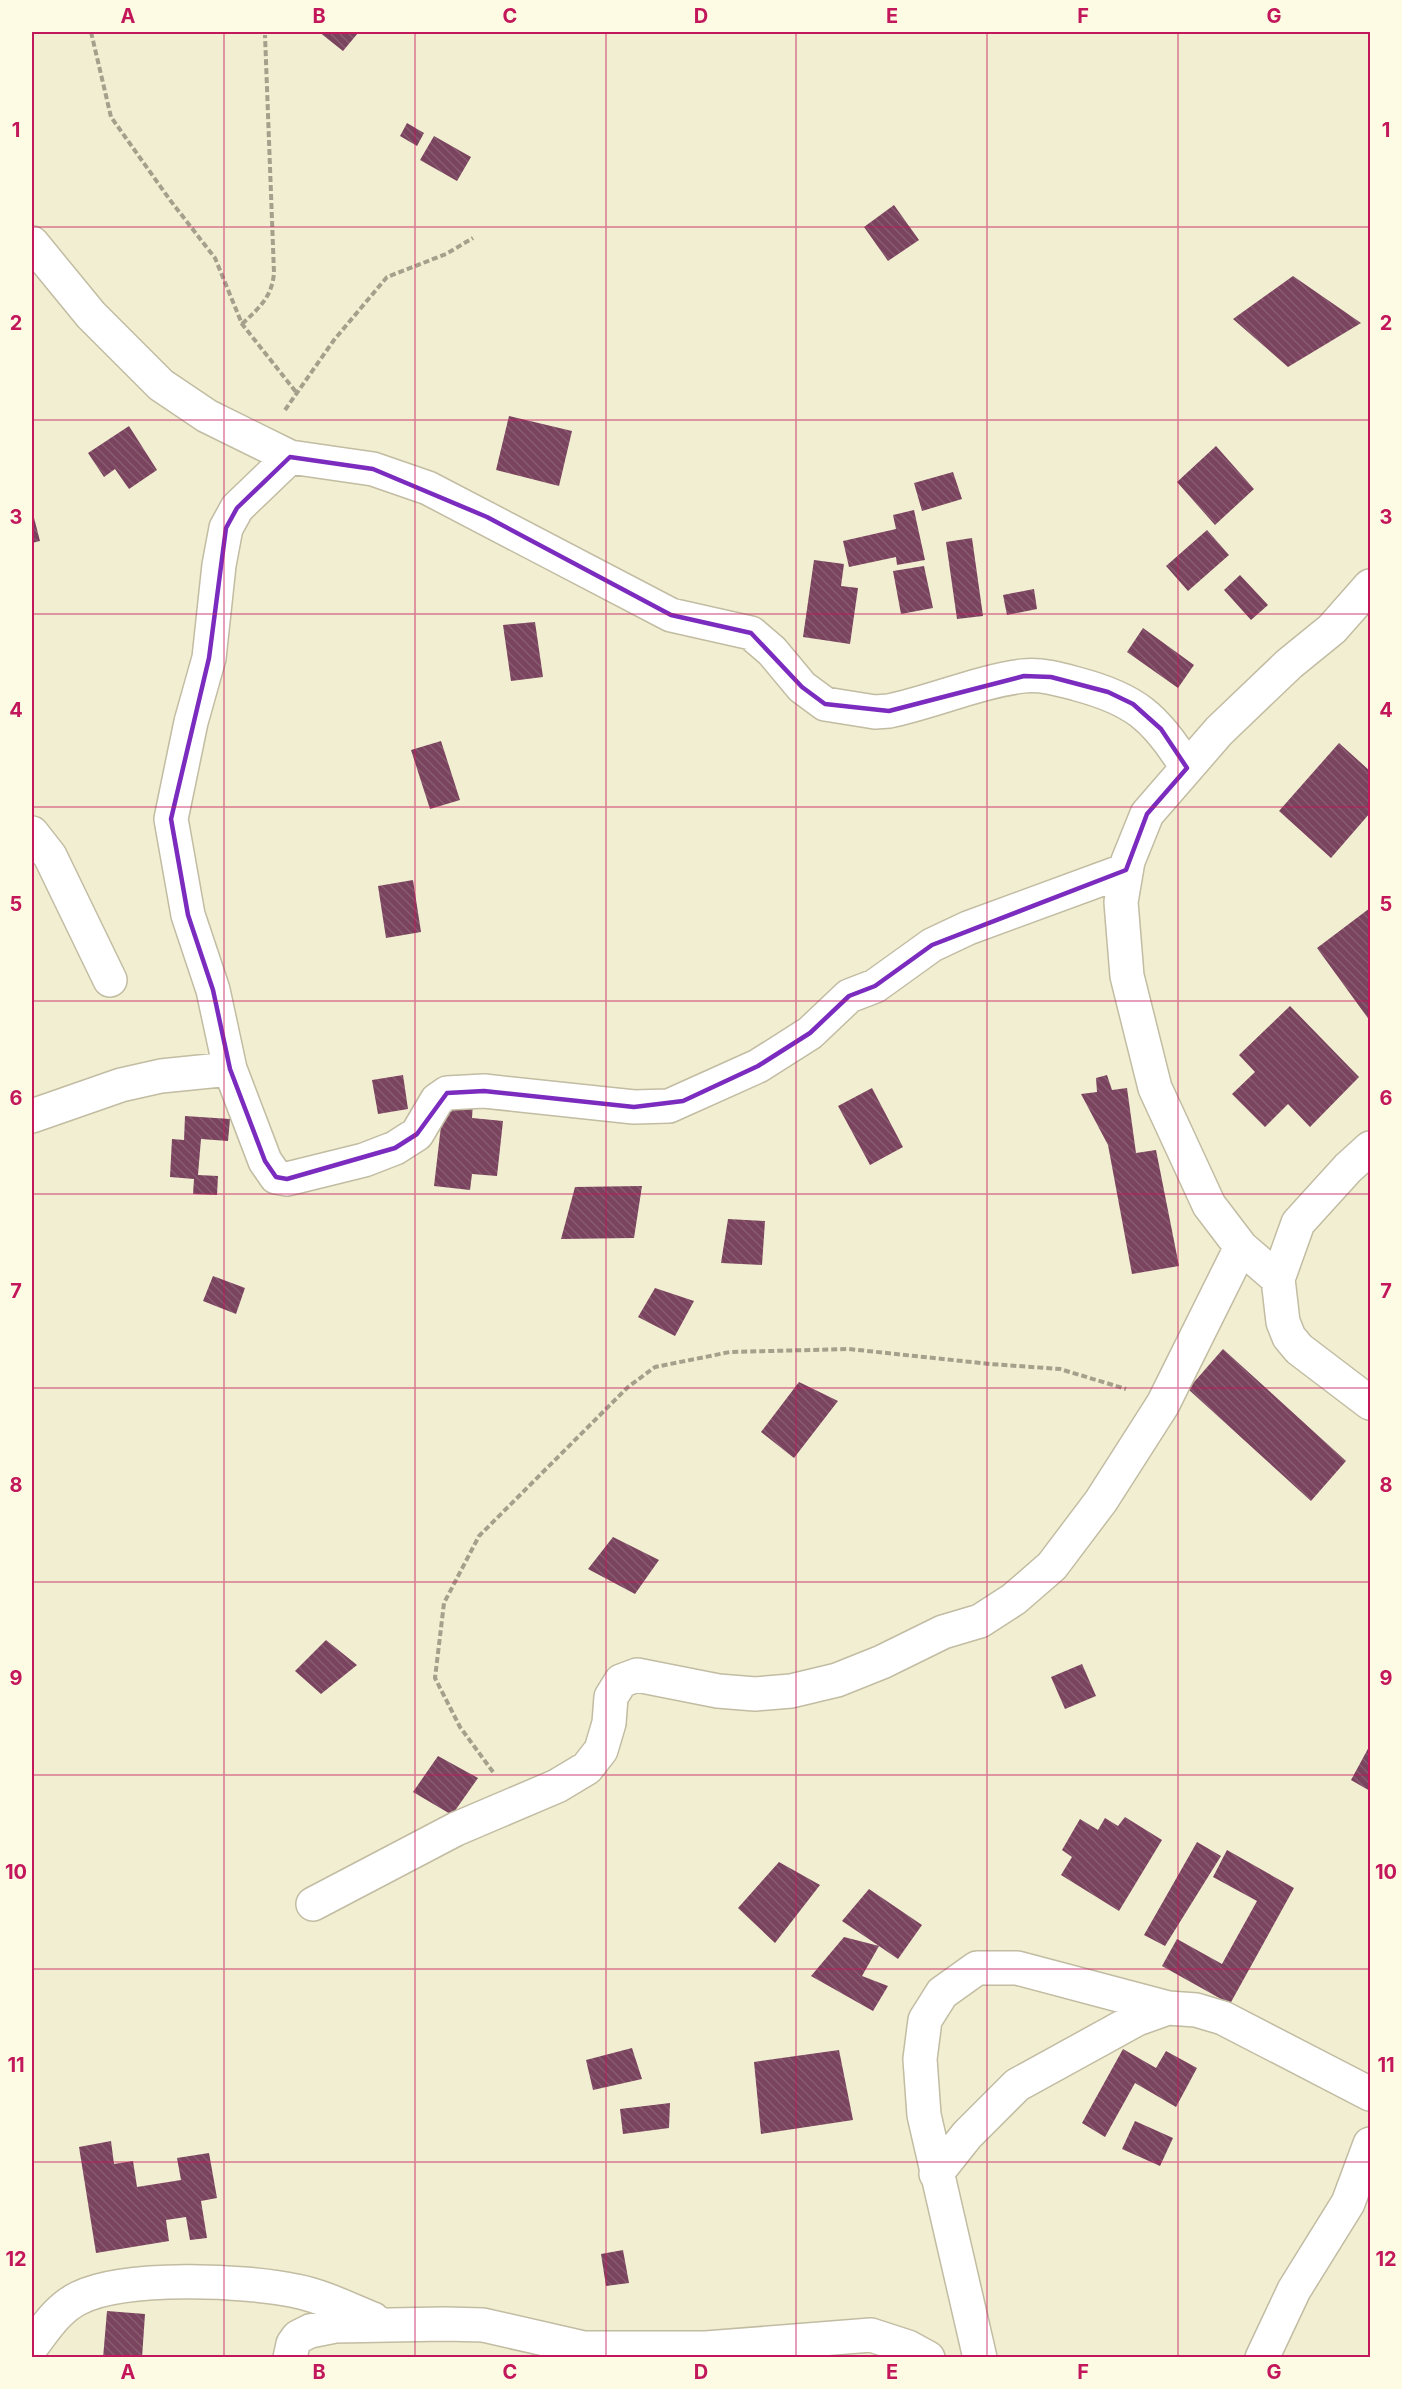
<svg xmlns="http://www.w3.org/2000/svg" width="1402" height="2389" viewBox="0 0 1402 2389" font-family="Inter,sans-serif">
	<defs>
		<pattern id="building-back-hatch" width="6" height="6" patternUnits="userSpaceOnUse" patternTransform="scale(1.5)"><rect width="6" height="6" fill="#7a435e"/><path d="M-1 5l2 2M0 0l6 6M5-1l2 2" fill="none" stroke="#885c71"/></pattern>
	</defs>
	<rect width="100%" height="100%" fill="#f2eed2"/>
	<path fill="url(#building-back-hatch)" d="M319 32H356L358 33 343 51Z
		M407 123 424 133 417 146 400 136Z
		M434 136 471 157 457 181 420 160Z
		M894 205 919 240 888 261 864 227Z
		M1293 276 1361 323 1288 367 1233 319Z
		M509 416 572 431 559 486 496 470Z
		M129 426 157 470 129 489 115 469 104 477 88 453Z
		M1216 446 1254 489 1215 525 1177 482Z
		M953 472 962 499 922 511 914 483Z
		M32 510 40 541 32 543Z
		M914 510 925 560 897 565 896 557 849 567 843 541 896 529 893 515Z
		M1207 530 1229 555 1188 591 1166 566Z
		M972 538 983 616 957 619 946 542Z
		M814 560 844 564 841 586 858 588 850 644 803 637Z
		M924 566 933 608 901 614 893 571Z
		M1240 575 1268 605 1251 620 1224 590Z
		M1034 589 1037 609 1007 615 1003 595Z
		M535 622 543 677 511 681 503 625Z
		M1143 628 1194 665 1178 688 1127 652Z
		M441 741 460 800 430 809 411 750Z
		M1339 743 1370 771V813L1331 858 1279 811Z
		M413 880 421 932 386 938 378 886Z
		M1370 908V1021L1317 948Z
		M1290 1006 1359 1077 1310 1127 1288 1104 1265 1127 1232 1094 1255 1072 1239 1055Z
		M403 1075 408 1109 378 1114 372 1080Z
		M1107 1075 1112 1090 1127 1088 1136 1153 1156 1150 1179 1266 1132 1274 1108 1145 1081 1094 1097 1092 1096 1078Z
		M872 1088 903 1147 870 1165 838 1106Z
		M444 1100 473 1103 472 1118 503 1121 497 1176 472 1174 470 1190 434 1186Z
		M185 1116 230 1119 228 1141 201 1139 198 1175 218 1176 217 1195 193 1194 194 1179 170 1177 172 1139 184 1140Z
		M642 1186 634 1238 561 1239 575 1187Z
		M728 1219 765 1221 762 1265 721 1263Z
		M213 1276 245 1288 236 1314 203 1301Z
		M655 1288 694 1301 675 1336 638 1317Z
		M1223 1349 1346 1461 1311 1501 1188 1389Z
		M799 1382 838 1401 794 1458 761 1432Z
		M613 1537 659 1560 635 1594 588 1569Z
		M326 1640 357 1665 321 1694 295 1671Z
		M1082 1664 1096 1696 1065 1709 1051 1677Z
		M1370 1745V1791L1351 1780Z
		M438 1756 478 1778 452 1815 413 1792Z
		M1125 1817 1162 1840 1119 1911 1061 1875 1072 1857 1062 1850 1080 1819 1098 1830 1105 1818 1118 1826Z
		M1197 1842 1221 1856 1165 1946 1144 1935Z
		M1227 1850 1294 1888 1230 2004 1162 1966 1177 1939 1222 1964 1257 1901 1213 1877Z
		M779 1862 820 1885 775 1943 738 1908Z
		M869 1889 922 1925 898 1959 879 1946 862 1976 888 1986 873 2011 811 1976 844 1937 879 1946 842 1921Z
		M632 2048 642 2079 593 2090 586 2060Z
		M1123 2049 1156 2068 1166 2051 1197 2068 1176 2107 1135 2083 1105 2137 1082 2123Z
		M839 2050 853 2120 761 2134 754 2062Z
		M670 2103 669 2128 623 2134 620 2109Z
		M1135 2121 1173 2138 1160 2166 1122 2149Z
		M111 2141 114 2164 133 2161 137 2187 181 2180 177 2158 209 2153 217 2198 201 2201 207 2238 190 2240 186 2217 166 2220 169 2241 96 2253 79 2147Z
		M623 2250 629 2283 606 2286 601 2254Z
		M107 2311 145 2314 142 2358H103Z"/>
	<g fill="none" stroke-linecap="round" stroke-linejoin="round">
		<g stroke="#c1bca2" stroke-width="36">
			<path id="minor" d="M32 243 91 315 161 385 207 416 290 457 373 469 428 488 671 615 751 633 772 651 802 687 825 704 875 712 889 711C932 702 981 681 1023 676 1042 674 1059 679 1077 684 1134 699 1156 717 1187 768
				M290 457 237 508 226 528 219 565 209 658 191 722 171 819 188 915 213 990 230 1069 265 1161 276 1177 287 1179 364 1160 395 1148 417 1134 437 1100 447 1093 484 1091 634 1107 669 1106 758 1066 810 1033 849 996 875 986 932 945 968 928 1126 870
				M32 833 50 856 110 980
				M32 1116 121 1085 161 1076 230 1069
				M1370 1148 1348 1168 1298 1223 1278 1279 1283 1322 1289 1337 1299 1349 1370 1403
				M1278 1279 1241 1247 1209 1205 1155 1088 1127 976 1121 902 1128 861 1147 814 1219 731 1289 664 1332 629 1370 586
				M313 1904 456 1829 557 1786 587 1768 601 1750 609 1723 611 1697 621 1681 637 1675 718 1691 755 1694 791 1691 837 1680 882 1662 943 1632 980 1621 1014 1599 1052 1566 1101 1501 1163 1404 1241 1247
				M936 2174 967 2135 1017 2085 1137 2019 1168 2008 1196 2010 1223 2018 1370 2094
				M32 2346C45 2329 58 2308 79 2298 125 2275 246 2280 296 2291 322 2296 348 2309 373 2319
				M290 2358 293 2344 298 2337 310 2331 335 2326 445 2324 483 2325 584 2348H706L871 2335 908 2347 928 2358
				M980 2358 924 2115 920 2059 925 2020 942 1993 977 1968H1017L1168 2008
				M1262 2358 1294 2290 1348 2203 1370 2144"/>
		</g>
		<path stroke="#a4a08b" stroke-width="4" stroke-dasharray="6 3" stroke-linecap="butt" d="M91 32 111 117 170 200 215 258 242 324 296 392
			M242 324C259 308 272 297 274 273L265 35
			M285 410 334 340 387 277 446 254 473 238
			M493 1772 460 1727 435 1678 444 1603 479 1536 628 1387 655 1367 730 1352 849 1349 990 1364 1060 1369 1126 1389"/>
		<use href="#minor" stroke="#fff" stroke-width="33"/>
	</g>
	<path fill="none" stroke="#7b2cbf" stroke-width="4.5" stroke-linejoin="round" d="M290 457 373 469 487 517 671 615 751 633 802 687 825 704 889 711 1024 676 1051 677 1108 692 1133 704 1161 729 1187 768 1147 814 1126 870 932 945 875 986 849 996 810 1033 758 1066 683 1101 634 1107 484 1091 447 1093 417 1134 395 1148 287 1179 276 1177 265 1161 230 1069 213 990 188 915 171 819 209 658 226 528 237 508Z"/>
	<path fill="none" stroke="#c2185b" stroke-width="1.5" stroke-opacity="0.55" d="M224 32V2358M415 32V2358M606 32V2358M796 32V2358M987 32V2358M1178 32V2358M32 227H1370M32 420H1370M32 614H1370M32 807H1370M32 1001H1370M32 1194H1370M32 1388H1370M32 1582H1370M32 1775H1370M32 1969H1370M32 2162H1370"/>
	<rect width="1402" height="2389" fill="none" stroke="#fefbe4" stroke-width="66"/>
	<rect x="33" y="33" width="1336" height="2323" fill="none" stroke="#c2185b" stroke-width="2"/>
	<g font-size="20" text-anchor="middle" font-weight="bold" fill="#c2185b">
		<text x="128" y="23">A</text>
		<text x="319" y="23">B</text>
		<text x="510" y="23">C</text>
		<text x="701" y="23">D</text>
		<text x="892" y="23">E</text>
		<text x="1083" y="23">F</text>
		<text x="1274" y="23">G</text>
		<text x="16" y="137">1</text>
		<text x="1386" y="137">1</text>
		<text x="16" y="330">2</text>
		<text x="1386" y="330">2</text>
		<text x="16" y="524">3</text>
		<text x="1386" y="524">3</text>
		<text x="16" y="717">4</text>
		<text x="1386" y="717">4</text>
		<text x="16" y="911">5</text>
		<text x="1386" y="911">5</text>
		<text x="16" y="1105">6</text>
		<text x="1386" y="1105">6</text>
		<text x="16" y="1298">7</text>
		<text x="1386" y="1298">7</text>
		<text x="16" y="1492">8</text>
		<text x="1386" y="1492">8</text>
		<text x="16" y="1685">9</text>
		<text x="1386" y="1685">9</text>
		<text x="16" y="1879">10</text>
		<text x="1386" y="1879">10</text>
		<text x="16" y="2072">11</text>
		<text x="1386" y="2072">11</text>
		<text x="16" y="2266">12</text>
		<text x="1386" y="2266">12</text>
		<text x="128" y="2379">A</text>
		<text x="319" y="2379">B</text>
		<text x="510" y="2379">C</text>
		<text x="701" y="2379">D</text>
		<text x="892" y="2379">E</text>
		<text x="1083" y="2379">F</text>
		<text x="1274" y="2379">G</text>
	</g>
</svg>
